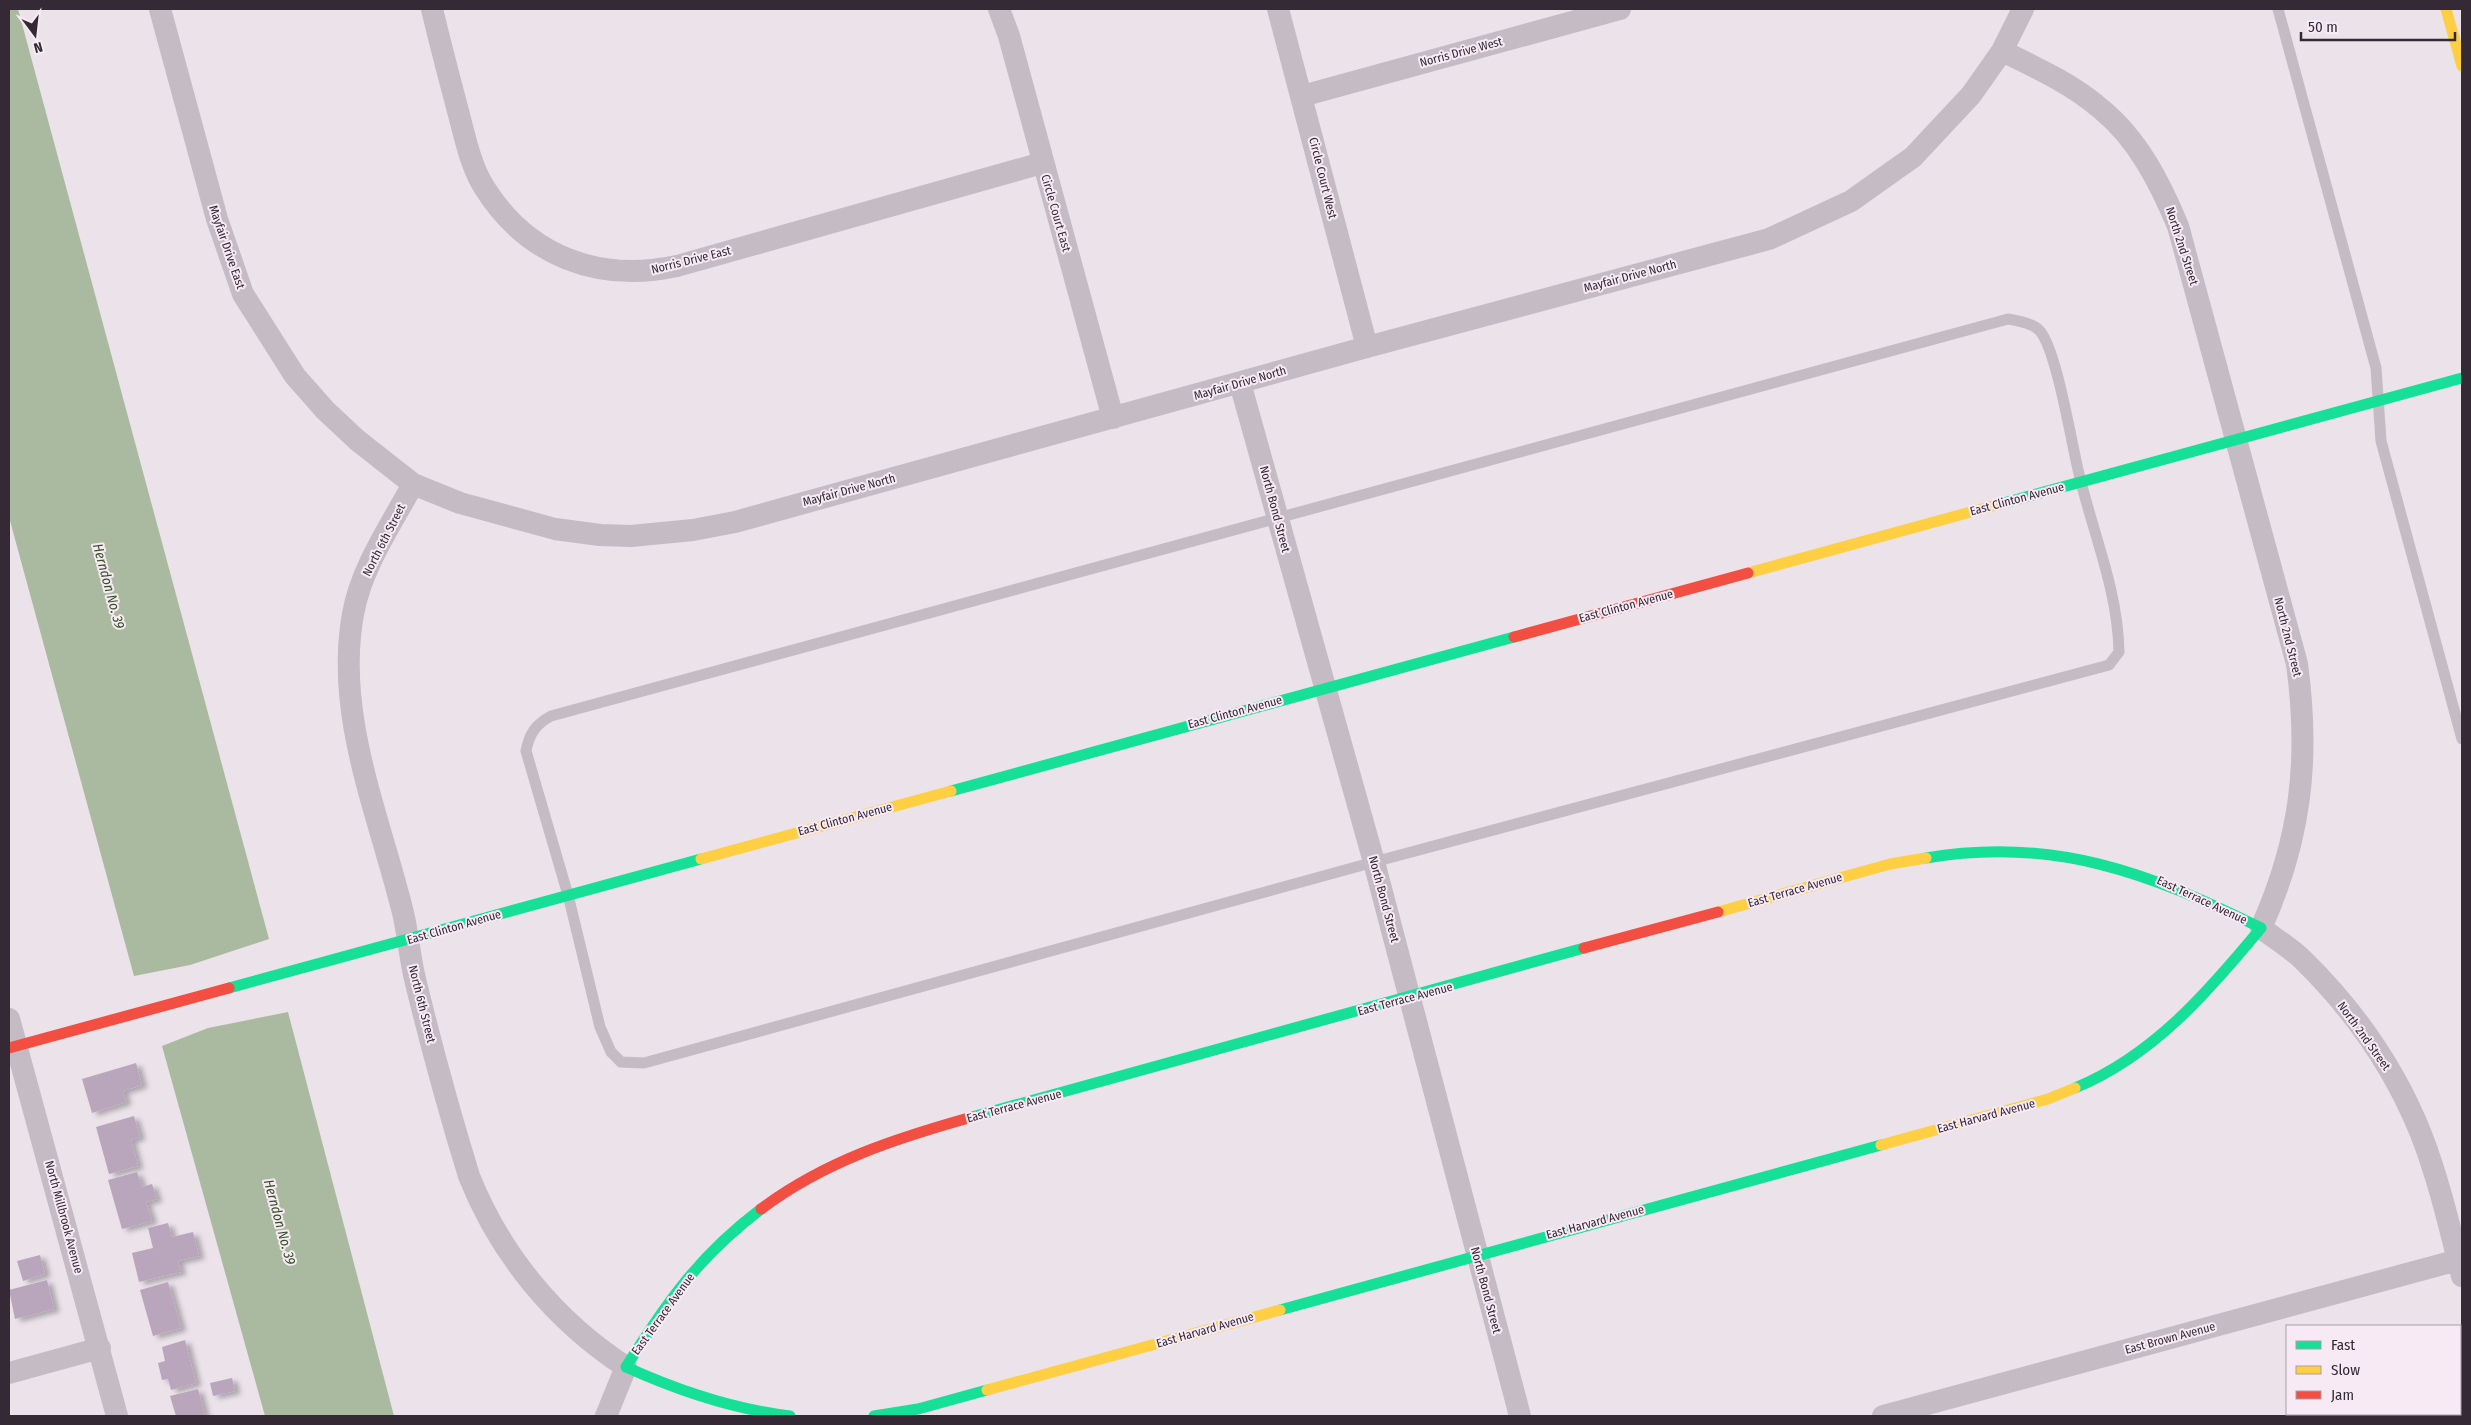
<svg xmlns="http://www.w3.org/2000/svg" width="2471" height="1425" viewBox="0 0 2471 1425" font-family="'Fira Sans Condensed',sans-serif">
	<defs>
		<filter id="shadow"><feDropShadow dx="5.5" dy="3" stdDeviation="2.5" flood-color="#0004"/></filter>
	</defs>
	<rect width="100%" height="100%" fill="#ebe2ea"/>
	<path fill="#aabaa0" d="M9 9H18L269 939 190 965 134 976 9 517Z
		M288 1012 394 1416H265L162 1046 208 1028Z"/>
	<path fill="#baa6bc" filter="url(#shadow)" d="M136 1063 142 1085 123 1091 126 1102 92 1113 82 1079Z
		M134 1116 140 1137 131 1140 138 1166 109 1174 96 1127Z
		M137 1172 142 1187 152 1184 157 1199 146 1202 152 1221 122 1229 108 1180Z
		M168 1223 172 1237 193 1232 199 1256 178 1261 181 1272 139 1282 132 1253 153 1248 148 1228Z
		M40 1255 45 1274 23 1281 17 1261Z
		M47 1280 54 1309 15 1319 9 1290Z
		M168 1282 181 1328 153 1336 140 1290Z
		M185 1340 196 1383 171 1390 168 1379 162 1380 158 1363 165 1361 162 1347Z
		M232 1378 235 1391 213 1396 210 1383Z
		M198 1389 205 1416H176L170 1396Z"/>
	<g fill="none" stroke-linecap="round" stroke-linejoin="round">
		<path stroke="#c4bbc4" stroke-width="11" d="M2278 9 2376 368 2381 441 2462 739
			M2008 319C2018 321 2033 323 2040 331 2058 353 2072 449 2081 482 2095 538 2118 593 2119 652L2109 665 1374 862 644 1063 621 1062 611 1052 600 1027 568 895 526 751C529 734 536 724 551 716Z"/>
		<path stroke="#c4bbc4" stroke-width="22" d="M160 9 217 219 243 294 295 376 325 410 357 440 413 484 460 503 555 529 600 535 631 536 693 530 735 522 1367 347 1769 239 1851 201 1913 157 1971 95 2002 51 2023 9
			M432 9C440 43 449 77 458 111 465 137 470 164 484 187 527 256 598 283 677 266L1042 163
			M999 9 1009 36 1113 418
			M1278 9 1367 347
			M2002 51C2037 68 2072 84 2101 109 2138 139 2160 183 2178 226L2297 664C2310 760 2301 839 2261 928 2274 938 2291 948 2303 960 2353 1009 2395 1069 2421 1134 2439 1180 2450 1229 2462 1276
			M1302 96 1620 9
			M1240 383 1374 862 1520 1416
			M413 484C391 525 361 568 353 614 335 713 377 810 401 905 408 929 409 955 415 979 431 1045 449 1111 469 1176 500 1254 555 1321 626 1367L606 1416
			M9 1019 117 1416
			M9 1373 100 1348
			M1883 1416 2458 1260"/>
		<path stroke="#16e098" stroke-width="11" d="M2000 504 2462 378
			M951 791 1514 637
			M1926 858C2052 836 2150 873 2261 928 2208 992 2153 1056 2075 1088
			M229 988 701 859
			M972 1117 1584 948
			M761 1209C699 1256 667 1302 626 1367 679 1391 732 1409 790 1416
			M1280 1310 1881 1145
			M874 1416 918 1409 987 1390"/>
		<path stroke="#ffcf43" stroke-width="11" d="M2446 9 2462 66
			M1748 573 2000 504
			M701 859 951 791
			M1718 912 1890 864 1926 858
			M1881 1145 2048 1099 2075 1088
			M987 1390 1280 1310"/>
		<path stroke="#f24e42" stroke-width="11" d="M1514 637 1748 573
			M1584 948 1718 912
			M9 1048 229 988
			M761 1209C825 1161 897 1138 972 1117"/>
	</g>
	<g text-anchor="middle" stroke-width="4" stroke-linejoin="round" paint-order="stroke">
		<g font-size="12" fill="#342935" stroke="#f7eaf5">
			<text transform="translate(1461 52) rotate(-15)" y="4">Norris Drive West</text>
			<text transform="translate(1323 178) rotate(76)" y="4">Circle Court West</text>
			<text transform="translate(1056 213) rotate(74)" y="4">Circle Court East</text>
			<text transform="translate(2182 246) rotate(72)" y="4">North 2nd Street</text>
			<text transform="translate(227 247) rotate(71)" y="4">Mayfair Drive East</text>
			<text transform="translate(691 260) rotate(-14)" y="4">Norris Drive East</text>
			<text transform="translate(1630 276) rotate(-15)" y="4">Mayfair Drive North</text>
			<text transform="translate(1240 383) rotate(-16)" y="4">Mayfair Drive North</text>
			<text transform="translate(849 490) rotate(-15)" y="4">Mayfair Drive North</text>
			<text transform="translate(2017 499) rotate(-15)" y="4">East Clinton Avenue</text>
			<text transform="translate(1275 509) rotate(75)" y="4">North Bond Street</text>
			<text transform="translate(384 540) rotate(-63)" y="4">North 6th Street</text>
			<text transform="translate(1626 606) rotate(-15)" y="4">East Clinton Avenue</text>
			<text transform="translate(2288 637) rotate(76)" y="4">North 2nd Street</text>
			<text transform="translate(1235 712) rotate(-15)" y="4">East Clinton Avenue</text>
			<text transform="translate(845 819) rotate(-15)" y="4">East Clinton Avenue</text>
			<text transform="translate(1795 890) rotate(-16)" y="4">East Terrace Avenue</text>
			<text transform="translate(1384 899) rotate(75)" y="4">North Bond Street</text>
			<text transform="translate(2202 900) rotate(25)" y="4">East Terrace Avenue</text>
			<text transform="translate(454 927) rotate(-16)" y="4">East Clinton Avenue</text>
			<text transform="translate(1405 999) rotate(-15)" y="4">East Terrace Avenue</text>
			<text transform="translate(422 1004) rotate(76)" y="4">North 6th Street</text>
			<text transform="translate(2364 1036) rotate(54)" y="4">North 2nd Street</text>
			<text transform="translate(1014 1106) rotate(-15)" y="4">East Terrace Avenue</text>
			<text transform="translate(1986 1116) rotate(-15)" y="4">East Harvard Avenue</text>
			<text transform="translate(64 1217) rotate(75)" y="4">North Millbrook Avenue</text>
			<text transform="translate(1595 1222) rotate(-15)" y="4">East Harvard Avenue</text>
			<text transform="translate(1486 1290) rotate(75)" y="4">North Bond Street</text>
			<text transform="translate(663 1314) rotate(-54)" y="4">East Terrace Avenue</text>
			<text transform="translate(1205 1330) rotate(-16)" y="4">East Harvard Avenue</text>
			<text transform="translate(2170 1338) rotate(-15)" y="4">East Brown Avenue</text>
		</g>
		<g font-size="14" font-style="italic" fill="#335124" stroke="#f7eaf5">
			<text transform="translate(109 586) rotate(75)" y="5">Herndon No. 39</text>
			<text transform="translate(280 1222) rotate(75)" y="5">Herndon No. 39</text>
		</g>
	</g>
	<rect width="2471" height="1425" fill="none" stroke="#342935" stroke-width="20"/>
	<rect x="2286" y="1325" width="175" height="90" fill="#f7eaf5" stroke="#a99da8"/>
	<rect x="2296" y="1341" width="25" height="8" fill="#16e098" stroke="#a99da8"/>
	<text x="2331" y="1350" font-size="15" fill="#342935">Fast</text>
	<rect x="2296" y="1366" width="25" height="8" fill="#ffcf43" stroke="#a99da8"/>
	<text x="2331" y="1375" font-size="15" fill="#342935">Slow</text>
	<rect x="2296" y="1391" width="25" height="8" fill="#f24e42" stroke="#a99da8"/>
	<text x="2331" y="1400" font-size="15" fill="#342935">Jam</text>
	<g transform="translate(35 35) rotate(165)" stroke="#f7eaf5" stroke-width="4" paint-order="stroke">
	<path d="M0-4L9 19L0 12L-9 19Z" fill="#342935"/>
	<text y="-8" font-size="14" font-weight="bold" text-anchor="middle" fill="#342935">N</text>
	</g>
	<path d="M2301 32v8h154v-8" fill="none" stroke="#342935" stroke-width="2.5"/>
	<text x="2308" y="32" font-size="15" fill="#342935" stroke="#f7eaf5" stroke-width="4" paint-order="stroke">50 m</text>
</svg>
